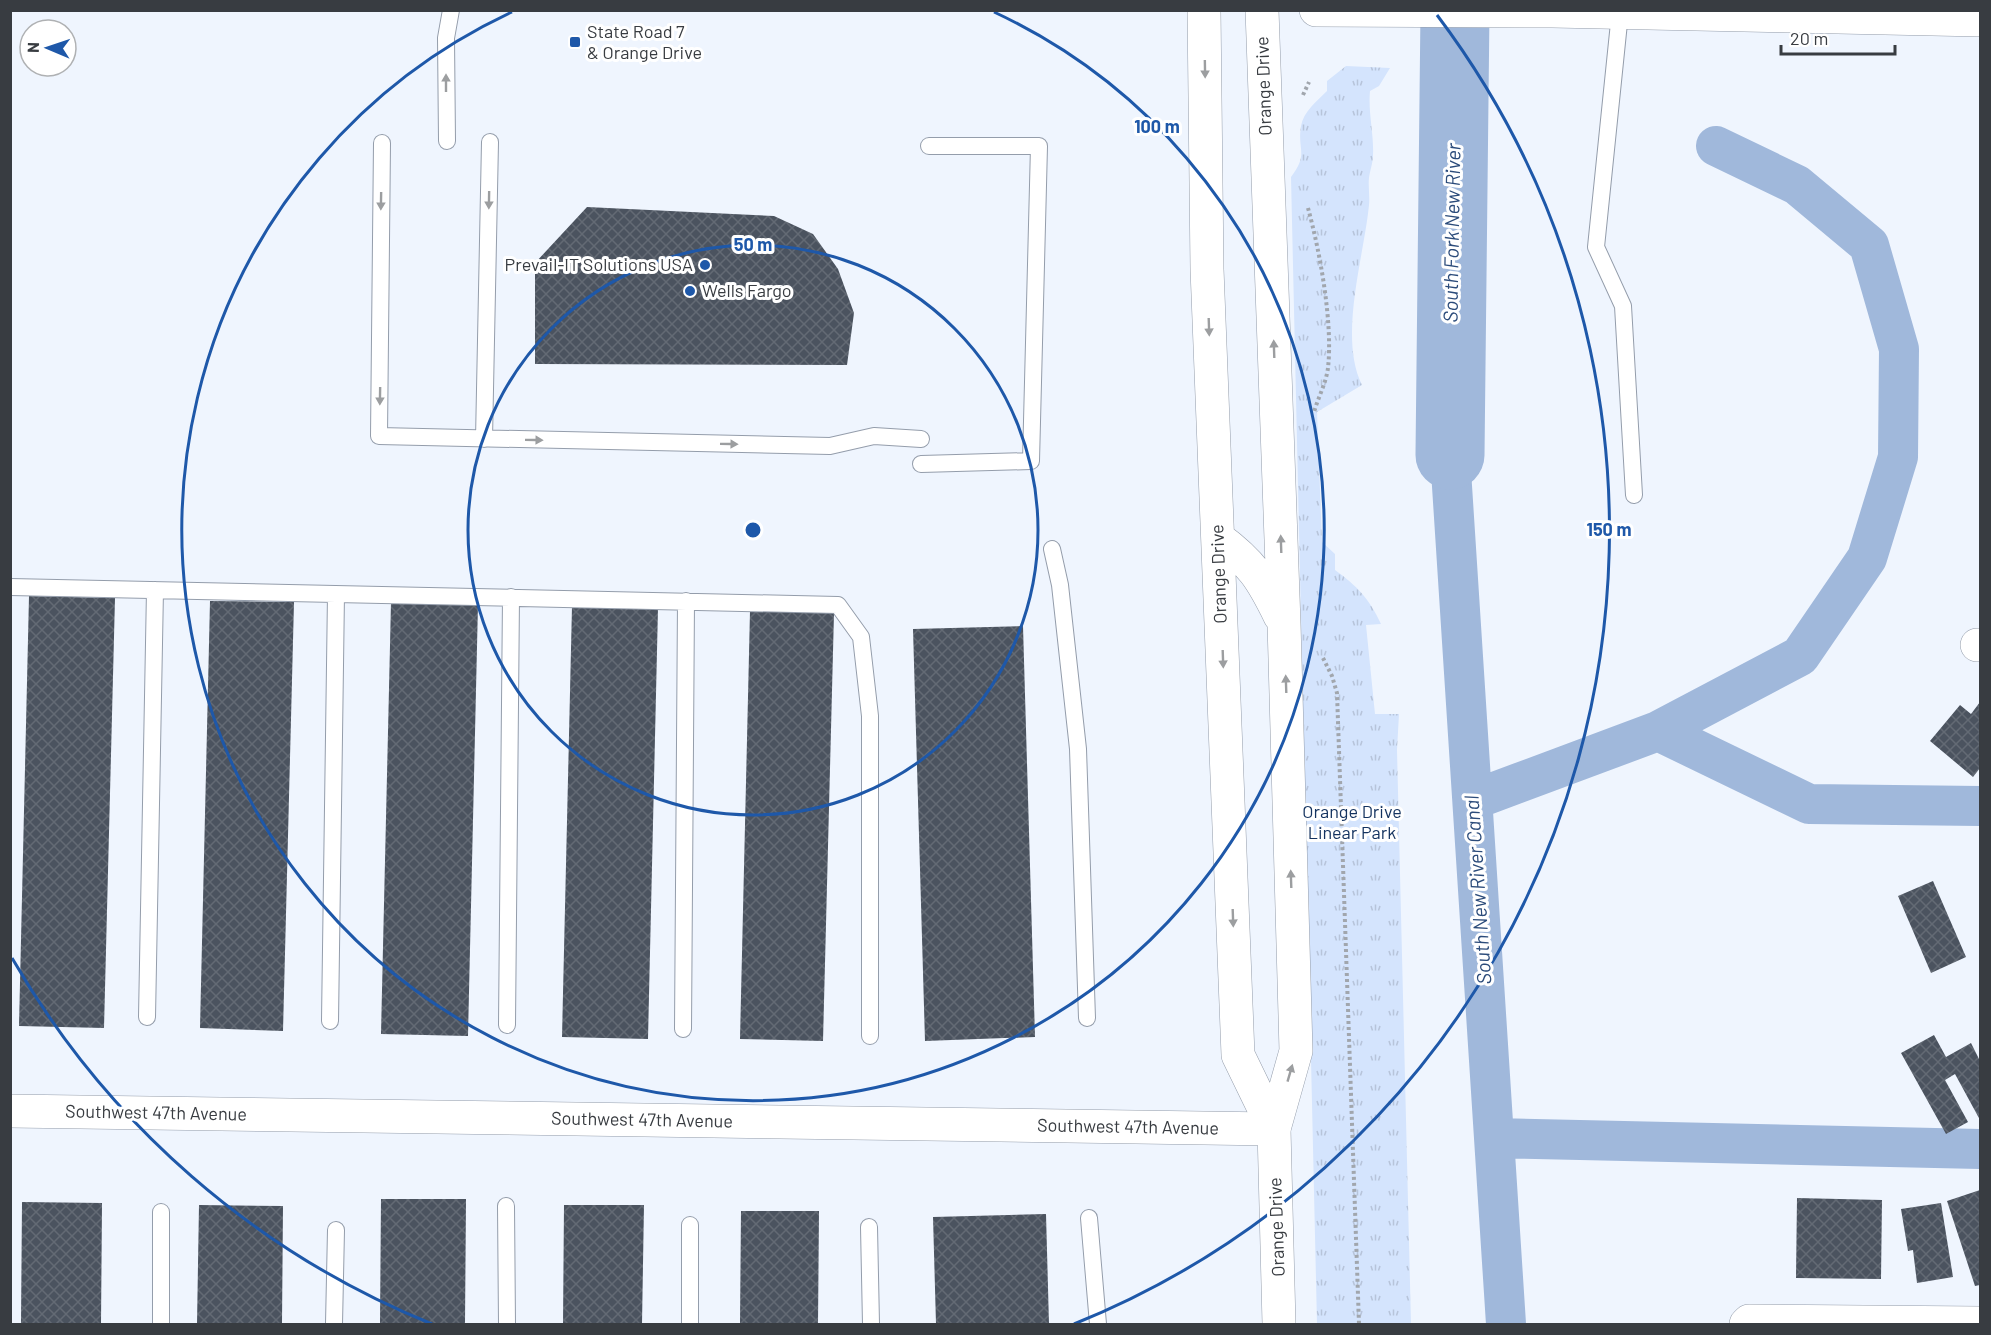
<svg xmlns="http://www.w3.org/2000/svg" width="1991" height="1335" viewBox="0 0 1991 1335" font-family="Barlow,sans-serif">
	<defs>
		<pattern id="grass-tufts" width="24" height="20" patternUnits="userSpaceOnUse" patternTransform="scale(1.5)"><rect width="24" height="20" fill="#d4e4fd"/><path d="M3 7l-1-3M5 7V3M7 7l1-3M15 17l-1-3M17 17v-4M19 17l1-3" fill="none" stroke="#b7c4da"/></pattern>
		<pattern id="building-cross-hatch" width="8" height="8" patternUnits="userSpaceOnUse" patternTransform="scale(1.5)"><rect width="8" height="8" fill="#4b535f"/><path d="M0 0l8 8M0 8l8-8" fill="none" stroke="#636a74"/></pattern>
	</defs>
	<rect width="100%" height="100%" fill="#eff5fe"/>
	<path fill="url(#grass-tufts)" d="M1346 66 1390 68 1379 86 1370 91C1368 113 1374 134 1373 155 1373 163 1370 170 1369 178 1368 187 1370 196 1369 205 1364 257 1338 337 1362 385L1317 412 1322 542 1335 554V570C1357 586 1369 598 1381 624L1366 625 1375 714H1399L1397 750 1411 1324H1317L1291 177C1309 153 1297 151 1301 126 1303 112 1317 101 1327 91V81Z"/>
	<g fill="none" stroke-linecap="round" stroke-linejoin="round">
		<path stroke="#a0b8db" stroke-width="40" d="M1450 455 1506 1324
			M1658 731 1800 656 1867 558 1898 457 1899 349 1869 245 1797 185 1716 146
			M1473 800 1658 731 1809 804 1980 806
			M1494 1138 1980 1149"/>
		<path stroke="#a0b8db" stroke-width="69" d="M1450 455 1455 10"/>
	</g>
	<path fill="url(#building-cross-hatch)" d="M587 207 774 216 813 234 838 269 854 313 847 365 535 364V263Z
		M29 596 115 598 104 1028 19 1026Z
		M210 601 294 602 283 1031 200 1028Z
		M391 602 478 604 468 1036 381 1034Z
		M572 606 658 608 648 1039 562 1037Z
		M750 611 834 613 823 1041 740 1039Z
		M1023 626 1035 1037 925 1041 913 629Z
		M1980 702V768L1973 777 1930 741 1960 705 1971 714Z
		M1933 881 1966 957 1931 973 1898 896Z
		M1934 1035 1946 1057 1971 1043 1980 1061V1120L1955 1074 1945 1080 1968 1122 1946 1134 1901 1053Z
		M1980 1190V1285L1975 1286 1947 1201Z
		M1797 1198 1882 1200 1881 1279 1796 1278Z
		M381 1199H466L465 1324H380Z
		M22 1202 102 1203 101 1324H21Z
		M1941 1203 1953 1277 1917 1283 1913 1250 1908 1251 1901 1209Z
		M199 1205 283 1206 282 1324H197Z
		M564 1205H644L642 1324H563Z
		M741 1211H819L818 1324H740Z
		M1046 1214 1049 1324H936L933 1217Z"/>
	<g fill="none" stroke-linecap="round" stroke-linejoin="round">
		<g stroke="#949dab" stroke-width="18">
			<path id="lane" d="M1620 13 1596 247 1623 306 1634 495
				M447 141 446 38 451 10
				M382 143 379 436 830 446 874 436 921 439
				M484 439 490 142
				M921 464 1031 461 1039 146H929
				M1052 549 1060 585 1078 749 1087 1018
				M10 587 838 605 861 637 870 716V1036
				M147 1017 155 590
				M330 1021 336 594
				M507 1025 511 597
				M683 1029 686 601
				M506 1206 507 1324
				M1089 1218 1098 1324
				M690 1225V1324
				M869 1227 871 1324
				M161 1324V1212
				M334 1324 336 1230"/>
		</g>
		<g stroke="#949dab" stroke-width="34">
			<path id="street" d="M1977 645H1980
				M10 1111 1274 1129
				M1746 1324 1749 1321 1980 1323"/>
		</g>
		<g stroke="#949dab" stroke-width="34">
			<path id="secondary" d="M1204 10 1207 269 1238 1055 1274 1129
				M1262 10 1284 623 1296 1051 1274 1129 1279 1324
				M1218 538C1252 563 1262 579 1280 616"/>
		</g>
		<g stroke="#949dab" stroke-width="34">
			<path id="primary" d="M1316 10 1552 11 1980 20"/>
		</g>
		<path stroke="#a1a6ad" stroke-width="4" stroke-dasharray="3 3" stroke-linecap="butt" d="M1303 95 1309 82
			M1308 208C1320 252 1333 323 1328 368 1326 383 1318 398 1314 412
			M1323 658 1332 676 1337 693 1359 1324"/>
		<use href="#lane" stroke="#fff" stroke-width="16"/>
		<use href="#street" stroke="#fff" stroke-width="33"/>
		<use href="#secondary" stroke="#fff" stroke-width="33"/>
		<use href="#primary" stroke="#fff" stroke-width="33"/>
	</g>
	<defs><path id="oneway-solid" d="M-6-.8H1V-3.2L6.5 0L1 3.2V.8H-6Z" transform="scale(1.5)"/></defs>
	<g fill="#9c9ea0">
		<use href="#oneway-solid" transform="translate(1205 69) rotate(89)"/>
		<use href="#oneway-solid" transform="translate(446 83) rotate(-90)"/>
		<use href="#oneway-solid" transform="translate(489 200) rotate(91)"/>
		<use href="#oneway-solid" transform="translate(381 201) rotate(91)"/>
		<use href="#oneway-solid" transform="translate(1209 327) rotate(88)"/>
		<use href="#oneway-solid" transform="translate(1274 349) rotate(-92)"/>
		<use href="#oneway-solid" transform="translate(380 396) rotate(91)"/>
		<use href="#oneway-solid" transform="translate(534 440) rotate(1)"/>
		<use href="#oneway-solid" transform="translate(729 444) rotate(1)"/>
		<use href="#oneway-solid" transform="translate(1281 544) rotate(-92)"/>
		<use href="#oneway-solid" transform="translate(1223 659) rotate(88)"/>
		<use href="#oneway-solid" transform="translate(1286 684) rotate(-92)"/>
		<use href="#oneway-solid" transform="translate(1291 879) rotate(-92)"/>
		<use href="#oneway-solid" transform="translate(1233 918) rotate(88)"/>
		<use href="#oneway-solid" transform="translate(1290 1073) rotate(-74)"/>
	</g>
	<g fill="none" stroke="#1e58a9" stroke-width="3">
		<circle cx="753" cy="530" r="285"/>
		<path d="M994 12A571 571 0 1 1 512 12"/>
		<path d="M432 1324A856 856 0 0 1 12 958M1437 15A856 856 0 0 1 1074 1324"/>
	</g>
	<g fill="#1e58a9" stroke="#fff" stroke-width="2">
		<rect x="569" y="36" width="12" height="12" rx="3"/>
		<circle cx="705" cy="265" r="6"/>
		<circle cx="690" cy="291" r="6"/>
	</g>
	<g text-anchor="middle" stroke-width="6" stroke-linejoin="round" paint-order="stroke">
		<g font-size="18" fill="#383c41" stroke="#fff" text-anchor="start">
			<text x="587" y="38">State Road 7<tspan x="587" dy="21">&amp; Orange Drive</tspan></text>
			<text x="693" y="271" text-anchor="end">Prevail-IT Solutions USA</text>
			<text x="702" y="297">Wells Fargo</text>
		</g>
		<g font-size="18" fill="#383c41" stroke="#fff">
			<text transform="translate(1264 86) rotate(-92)" y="6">Orange Drive</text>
			<text transform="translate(1219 574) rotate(-92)" y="6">Orange Drive</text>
			<text transform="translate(156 1113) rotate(1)" y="6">Southwest 47th Avenue</text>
			<text transform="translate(642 1120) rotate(1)" y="6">Southwest 47th Avenue</text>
			<text transform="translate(1128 1127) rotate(1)" y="6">Southwest 47th Avenue</text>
			<text transform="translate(1277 1227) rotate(-92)" y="6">Orange Drive</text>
		</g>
		<g font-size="18" fill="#13325f" stroke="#fff">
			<text x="1352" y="818">Orange Drive<tspan x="1352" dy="21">Linear Park</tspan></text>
		</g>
		<g font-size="20" font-style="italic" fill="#2b4b7a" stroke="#fff">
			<text transform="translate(1452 233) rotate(-89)" y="7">South Fork New River</text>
			<text transform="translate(1478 890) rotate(-94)" y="7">South New River Canal</text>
		</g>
	</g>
	<circle cx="753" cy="530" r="9" fill="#1e58a9" stroke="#fff" stroke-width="3"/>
	<g font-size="18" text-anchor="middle" font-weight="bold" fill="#1e58a9" stroke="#fff" stroke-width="6" stroke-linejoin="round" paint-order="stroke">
		<text x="1157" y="133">100 m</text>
		<text x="753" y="251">50 m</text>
		<text x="1609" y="536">150 m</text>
	</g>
	<rect width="1991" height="1335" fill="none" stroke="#383c41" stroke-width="24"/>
	<g transform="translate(48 48) rotate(272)"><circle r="28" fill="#ffffff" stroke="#afb1b3" stroke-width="1.5"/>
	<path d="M0-4.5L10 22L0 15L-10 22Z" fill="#1e58a9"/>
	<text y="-9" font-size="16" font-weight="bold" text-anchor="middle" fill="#383c41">N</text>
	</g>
	<path d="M1781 45v9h114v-9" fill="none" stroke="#383c41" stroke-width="3"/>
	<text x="1790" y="45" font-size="18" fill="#383c41" stroke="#ffffff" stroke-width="4.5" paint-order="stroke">20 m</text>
</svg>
